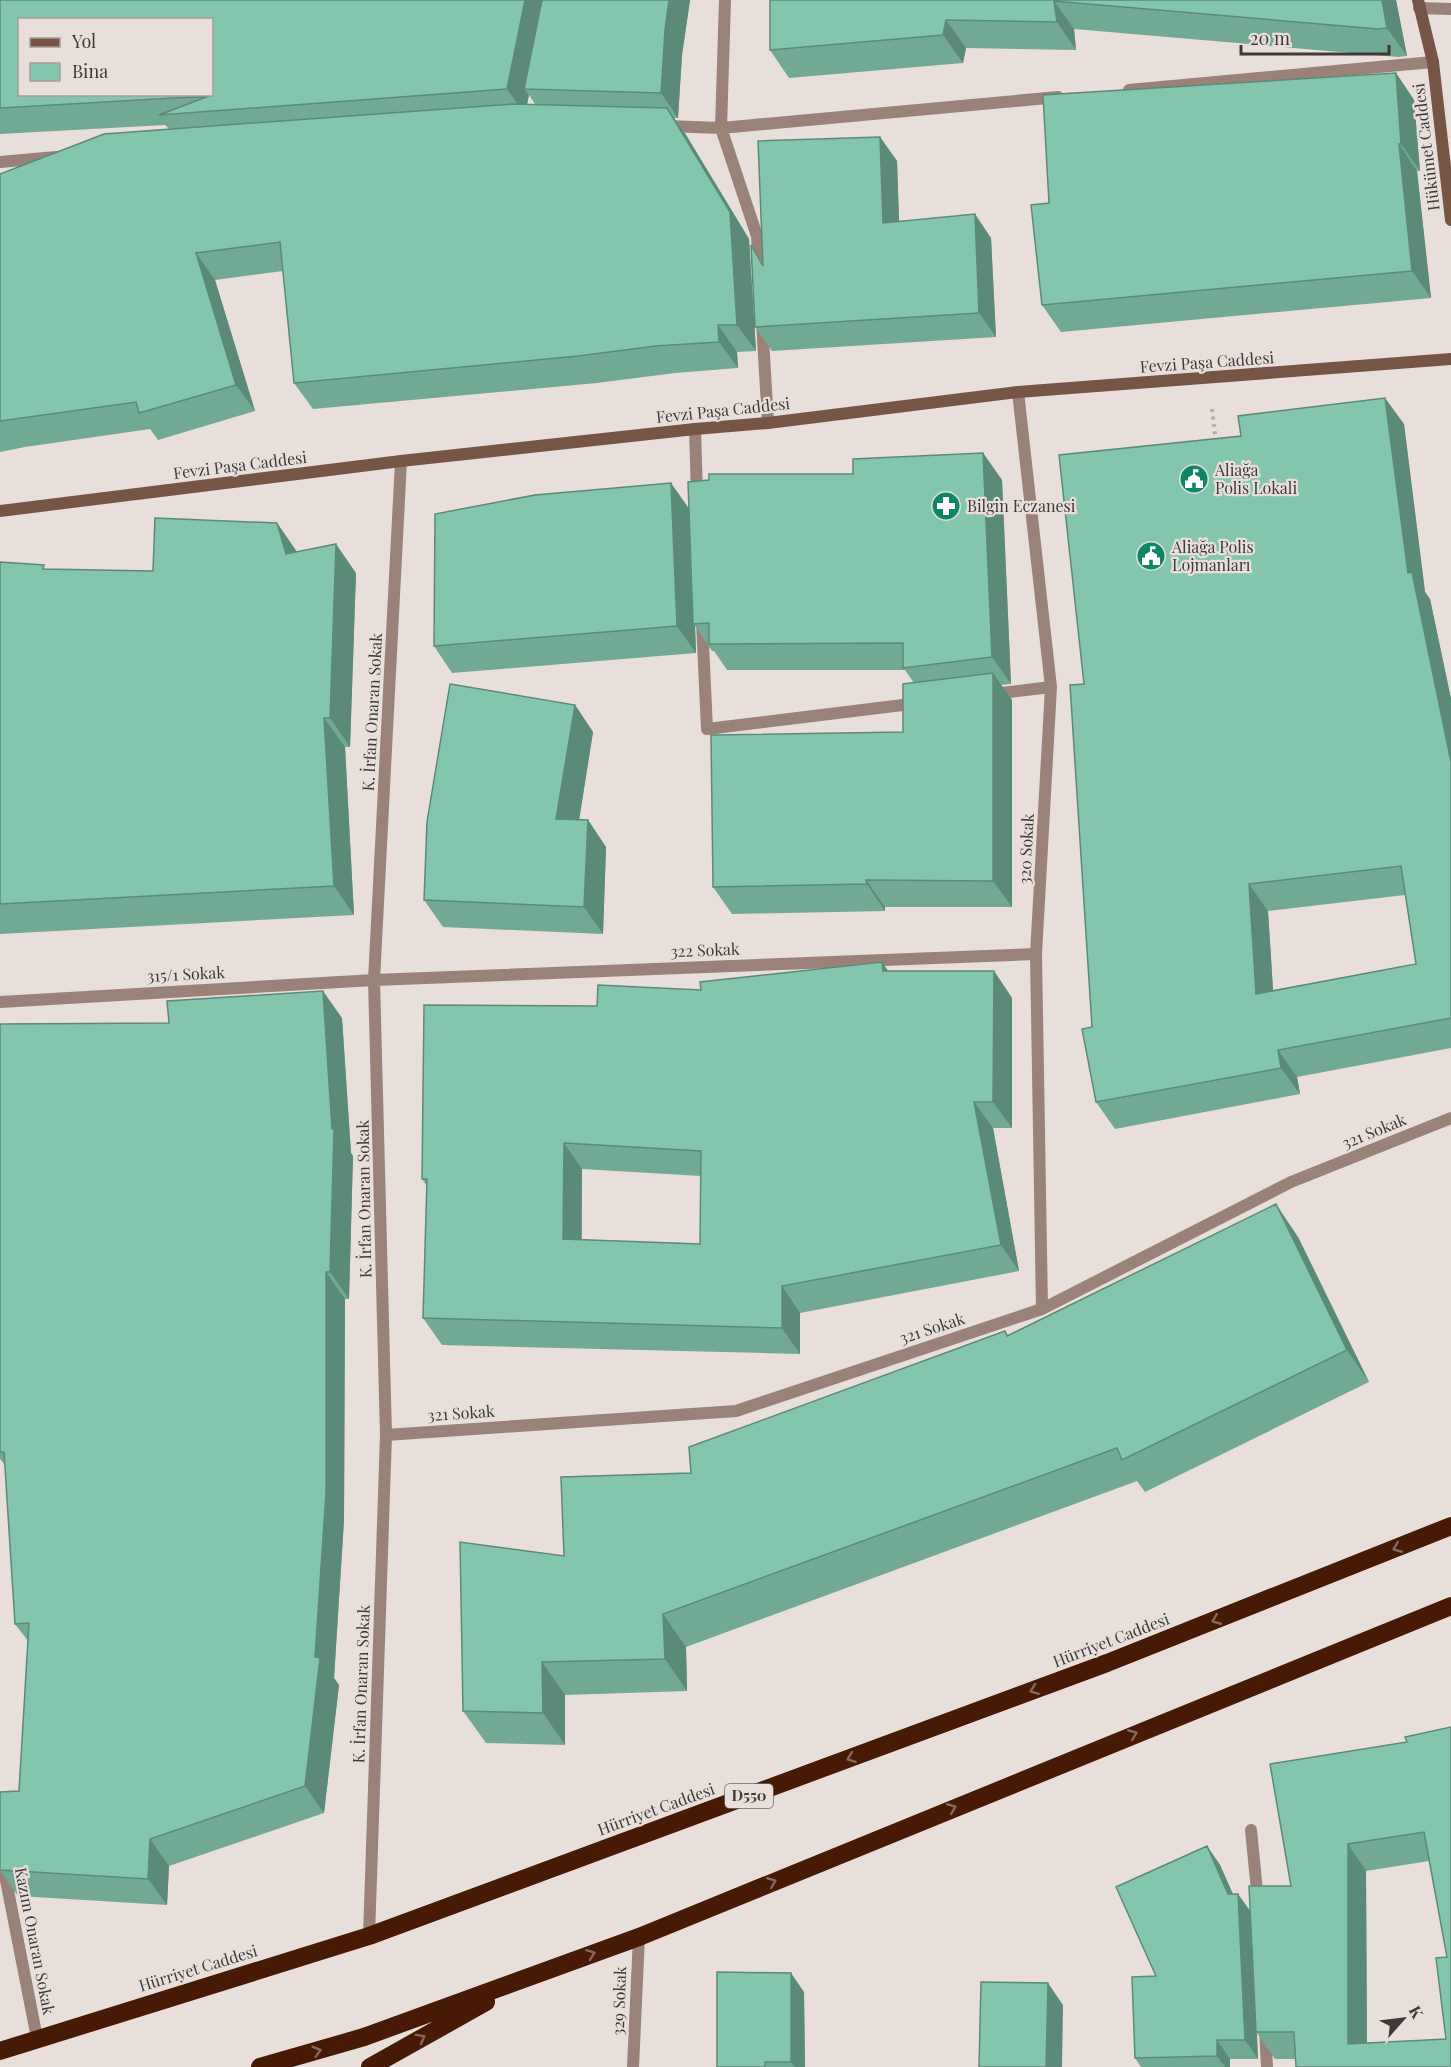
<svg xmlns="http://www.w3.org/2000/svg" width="1451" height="2067" viewBox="0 0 1451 2067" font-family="'Playfair Display',serif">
	<rect width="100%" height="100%" fill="#e8dfdb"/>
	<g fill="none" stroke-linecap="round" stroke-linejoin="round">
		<path stroke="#b4ada9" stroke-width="4" stroke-dasharray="3 4.5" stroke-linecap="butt" d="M1212 409 1216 443"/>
		<path stroke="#9a8278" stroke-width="12" d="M725 0 721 128 757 236 759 272
			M1419 8 1451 9
			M1129 90 1433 62
			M666 126 721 128 1058 97
			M0 162 56 157
			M762 322 768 423
			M1018 392 1051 687 1036 954 1042 1309
			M695 429 697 496
			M702 622 707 729 919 703
			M993 694 1051 687
			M0 1002 374 980 1036 954
			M386 1435 736 1411 1042 1309 1291 1182 1451 1118
			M1251 1830 1258 1901
			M0 1850 37 2038
			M369 1936 386 1435 374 980 401 461
			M1265 2029 1267 2067
			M633 2067 639 1937"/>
		<path stroke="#775546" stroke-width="12" d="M1418 0 1433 62 1451 220
			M0 511 401 461 695 429 768 423 1018 392 1451 359"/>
		<path stroke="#461a04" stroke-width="18" d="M0 2051 369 1936 1107 1663 1451 1526
			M260 2067 364 2037 639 1937 1451 1606
			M370 2067 486 2002"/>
	</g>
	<path fill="#72a995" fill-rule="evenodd" d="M0 0H690L682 55 678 118H674L686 135 749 239 756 351 737 352 738 368 675 373 597 383 313 409 294 383 283 271 215 280 255 411 158 440 150 429 25 447 0 452V174L169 129 165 125 0 134ZM529 95 535 104H527Z
		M770 0H1396L1407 56 1398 57 1074 29 1076 50 966 48 963 63 789 78 770 50Z
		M1396 73 1414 100 1420 171H1417L1431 298 1061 332 1042 305 1049 203Z
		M880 137 897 161 899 222 991 238 996 337 772 351 755 327 751 245 763 263Z
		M1404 424 1425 592 1430 599 1451 699V1048L1297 1077 1300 1094 1115 1129 1096 1102 1092 1027 1084 684ZM1405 895 1416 964 1273 991 1268 911Z
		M983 453 1002 480 1011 684 1001 685 1012 700V907H885V911L732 914 713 887 903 732 914 683 905 670H727L714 651H712L695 626 696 653 452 673 434 646 853 474Z
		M277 523 297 552 356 573 350 747H345L354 915 0 934V562L47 569 153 571Z
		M575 705 593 732 579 820H588L606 847 603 934 443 927 424 900Z
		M888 971H994L1012 998V1128H993L1019 1271 800 1313V1354L442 1345 423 1318 427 1186 422 1179 597 1006 701 990ZM582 1169 701 1176 700 1244 582 1240Z
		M342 1018 351 1153 353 1156 349 1299H345L344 1520 334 1678 339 1685 324 1813 169 1866 167 1905 18 1896 0 1871V1792L19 1791 28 1641 15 1624 5 1465 0 1459V1024L169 1023Z
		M1298 1237 1369 1382 1145 1492 1137 1481 686 1647 687 1691 565 1695V1745L486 1743 463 1711 564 1556 691 1473 1005 1331 1008 1335Z
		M1451 1727V2067L1295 2059H1275L1257 2033 1258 2059H1230V2067H1141L1135 2058 1156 1976 1207 1846 1220 1865 1233 1894 1250 1911 1291 1886 1407 1742ZM1429 1861 1447 1957 1446 2039 1367 2043 1366 1871Z
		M804 1992 805 2067H717Z"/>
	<path fill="#5c8a79" d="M525 0H548L524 89 529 95 525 114 507 89Z
		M669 0H690L682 55 678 118 661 93 665 30Z
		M1382 0H1396L1407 56 1387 28Z
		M1054 1 1074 29 1076 50 1057 22Z
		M946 20 966 48 963 63 943 35Z
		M1396 73 1414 100 1420 171 1401 144Z
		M667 108 686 135 749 239 756 351 737 325Z
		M880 137 897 161 900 247 883 223Z
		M1399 144 1417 171 1431 298 1412 271Z
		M975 214 991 238 996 337 979 313Z
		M196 253 215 280 255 411 236 385Z
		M718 325 737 352 738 368 719 342Z
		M1385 398 1404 424 1425 592 1430 599 1451 699V762L1408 573Z
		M983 453 1002 480 1011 684 992 657Z
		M671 483 690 510 693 624 695 626 696 653 677 626Z
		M277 523 297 552 286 554Z
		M336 544 356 573 350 747 330 718Z
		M993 673 1012 700V907L993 881Z
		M575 705 593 732 575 846 556 819Z
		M324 718 345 747 354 915 334 886Z
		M588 820 606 847 603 934 584 907Z
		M866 880 885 907V911L867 884Z
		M1249 884 1268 911 1275 1020 1256 994Z
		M882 962 900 988 883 971Z
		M994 971 1012 998V1128L993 1102Z
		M323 991 342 1018 351 1153 353 1156 349 1299 330 1272 332 1129Z
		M1278 1050 1297 1077 1300 1094 1281 1068Z
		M974 1102 993 1128 1019 1271 1001 1245Z
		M564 1143 582 1169 581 1265 563 1239Z
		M1276 1204 1298 1237 1369 1382 1347 1350Z
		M326 1272 345 1299 344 1520 334 1678 339 1685 324 1813 305 1786 315 1657Z
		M782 1286 800 1313V1354L782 1328Z
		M663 1614 686 1647 687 1691 665 1659Z
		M542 1662 565 1695V1745L543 1713Z
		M150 1839 169 1866 167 1905 148 1879Z
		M1348 1844 1366 1871 1367 2067 1348 2044Z
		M1207 1846 1220 1865 1238 1906V1894L1251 1912 1258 2059 1245 2040 1228 1894Z
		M791 1973 804 1992 805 2067H795L791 2062Z
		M1048 1983 1063 2005 1062 2067H1046Z
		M1217 2040 1230 2059V2067H1225L1217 2056Z"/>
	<path fill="#84c5ad" stroke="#5c8a79" stroke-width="1.5" fill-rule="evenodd" d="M0 0H525L507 89 159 115 209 96 0 108ZM20 20H212V94H20Z
		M542 0H669L665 30 661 93 524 89Z
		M770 0H1382L1387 28 1378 29 1054 1 1057 22 946 20 943 35 770 50Z
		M1396 73 1401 144H1399L1412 271 1042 305 1031 205 1049 203 1043 95Z
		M513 104 667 108 730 212 737 325H718L719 342 656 346 578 356 294 383 280 242 196 253 236 385 139 413 136 402 0 421V174L104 134Z
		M880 137 883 223 975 214 979 313 755 327 751 245 763 266 758 141Z
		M1385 398 1408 573 1412 572 1451 762V1018L1278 1050 1281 1068 1096 1102 1082 1029 1092 1027 1070 685 1084 684 1059 455 1241 436 1238 416ZM1401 866 1416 964 1256 994 1249 884Z
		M983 453 992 657 903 668V643L709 644V623L693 624 688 482 709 480V474H853V459Z
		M671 483 677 626 434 646 435 514 535 495Z
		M155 518 277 523 286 554 336 544 330 718H324L334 886 0 904V562L44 565 43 569 153 571Z
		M993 673V881L866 880 867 884 713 887 711 735 903 732V684Z
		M450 684 575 705 556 819 588 820 584 907 424 900 427 822Z
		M882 962 883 971H994L993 1102H974L1001 1245 782 1286V1328L423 1318 427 1179H422L424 1005 597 1006 598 985 701 990 700 982ZM564 1143 701 1151 700 1244 563 1239Z
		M323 991 332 1129H334L330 1272H326V1493L315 1657 320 1658 305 1786 150 1839 148 1879 0 1870V1792L19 1791 29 1623 15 1624 4 1452H0V1024L169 1023 167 1001Z
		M1276 1204 1347 1350 1122 1460 1117 1448 663 1614 665 1659 542 1662 543 1713 463 1711 460 1542 564 1556 561 1477 691 1473 689 1447 1005 1331 1007 1336Z
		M1451 1727V2067H1296L1294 2032H1256L1249 1886H1291L1270 1764 1407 1742 1405 1737ZM1424 1832 1447 1957 1436 1958 1446 2039 1348 2044V1844Z
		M1207 1846 1228 1894H1238L1245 2040H1217V2056L1135 2058 1132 1977 1156 1976 1116 1887Z
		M717 1972 791 1973V2062H765V2067H717Z
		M981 1982 1048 1983 1046 2067H979Z"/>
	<defs><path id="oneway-chevron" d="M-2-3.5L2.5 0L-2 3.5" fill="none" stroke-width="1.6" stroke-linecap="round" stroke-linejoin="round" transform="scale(1.5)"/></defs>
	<g stroke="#87695a">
		<use href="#oneway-chevron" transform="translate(1397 1548) rotate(158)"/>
		<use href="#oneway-chevron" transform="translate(1216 1620) rotate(158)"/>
		<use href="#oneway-chevron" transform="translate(1034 1690) rotate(160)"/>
		<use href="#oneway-chevron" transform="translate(1133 1734) rotate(-22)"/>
		<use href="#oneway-chevron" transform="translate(851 1758) rotate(160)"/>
		<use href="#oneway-chevron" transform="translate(952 1808) rotate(-22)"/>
		<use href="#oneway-chevron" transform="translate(772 1882) rotate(-22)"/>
		<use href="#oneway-chevron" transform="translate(591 1954) rotate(-20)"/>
		<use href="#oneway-chevron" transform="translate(421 2038) rotate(-29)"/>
		<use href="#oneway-chevron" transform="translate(317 2051) rotate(-16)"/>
	</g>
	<defs>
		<g id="civic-disc" transform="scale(1.5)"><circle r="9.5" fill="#0b8667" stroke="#e8dfdb"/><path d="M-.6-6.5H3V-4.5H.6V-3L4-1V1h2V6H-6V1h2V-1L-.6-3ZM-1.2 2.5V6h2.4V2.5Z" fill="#fff"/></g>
		<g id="pharmacy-disc" transform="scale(1.5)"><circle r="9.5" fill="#0b8667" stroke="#e8dfdb"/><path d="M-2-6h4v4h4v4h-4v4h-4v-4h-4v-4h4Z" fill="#fff"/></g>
	</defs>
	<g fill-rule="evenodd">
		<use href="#civic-disc" x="1194" y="479"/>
		<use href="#pharmacy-disc" x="946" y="506"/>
		<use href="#civic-disc" x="1151" y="556"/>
	</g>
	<g text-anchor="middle" stroke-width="4.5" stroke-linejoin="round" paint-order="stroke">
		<rect fill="#e8dfdb" stroke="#706c69" stroke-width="1.5" x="725" y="1784" width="48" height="24" rx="4.5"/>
		<g font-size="15" font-weight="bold" fill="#3d3a38">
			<text x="749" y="1801">D550</text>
		</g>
		<g font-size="16" fill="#3d3a38" stroke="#e8dfdb">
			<text transform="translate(1426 147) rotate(-97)" y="6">Hükümet Caddesi</text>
			<text transform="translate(1207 362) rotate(-4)" y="6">Fevzi Paşa Caddesi</text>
			<text transform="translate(723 410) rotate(-6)" y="6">Fevzi Paşa Caddesi</text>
			<text transform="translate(240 465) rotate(-7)" y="6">Fevzi Paşa Caddesi</text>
			<text transform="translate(372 712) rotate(-87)" y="6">K. İrfan Onaran Sokak</text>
			<text transform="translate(1026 849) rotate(-87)" y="6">320 Sokak</text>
			<text transform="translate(705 950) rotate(-2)" y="6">322 Sokak</text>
			<text transform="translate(186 974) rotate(-3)" y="6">315/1 Sokak</text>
			<text transform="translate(1374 1131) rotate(-22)" y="6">321 Sokak</text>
			<text transform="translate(364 1199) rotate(-91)" y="6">K. İrfan Onaran Sokak</text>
			<text transform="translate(932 1328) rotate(-18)" y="6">321 Sokak</text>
			<text transform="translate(461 1413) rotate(-4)" y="6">321 Sokak</text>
			<text transform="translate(1111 1640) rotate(-21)" y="6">Hürriyet Caddesi</text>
			<text transform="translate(361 1684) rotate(-88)" y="6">K. İrfan Onaran Sokak</text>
			<text transform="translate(656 1809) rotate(-20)" y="6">Hürriyet Caddesi</text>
			<text transform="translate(35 1941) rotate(79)" y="6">Kazım Onaran Sokak</text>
			<text transform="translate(198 1968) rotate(-17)" y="6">Hürriyet Caddesi</text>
			<text transform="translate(619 2001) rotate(-88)" y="6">329 Sokak</text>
		</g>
		<g font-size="16" fill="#3d3a38" stroke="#e8dfdb" text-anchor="start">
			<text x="1215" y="476">Aliağa<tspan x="1215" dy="18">Polis Lokali</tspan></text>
			<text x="967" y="512">Bilgin Eczanesi</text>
			<text x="1172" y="553">Aliağa Polis<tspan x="1172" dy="18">Lojmanları</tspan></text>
		</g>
	</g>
	<rect x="18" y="18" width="195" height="78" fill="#e8dfdb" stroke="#a49d9a" stroke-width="1.5"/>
	<rect x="30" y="38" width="30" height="9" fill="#775546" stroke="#a49d9a" stroke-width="1.5"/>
	<text x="72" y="48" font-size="18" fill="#3d3a38">Yol</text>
	<rect x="30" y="63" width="30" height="18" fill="#84c5ad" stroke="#a49d9a" stroke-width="1.5"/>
	<text x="72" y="78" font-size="18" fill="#3d3a38">Bina</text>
	<g transform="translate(1403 2019) rotate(62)" stroke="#e8dfdb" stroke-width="4.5" paint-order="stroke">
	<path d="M0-4.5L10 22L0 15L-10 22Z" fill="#3d3a38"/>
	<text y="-9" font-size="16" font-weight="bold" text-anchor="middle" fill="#3d3a38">K</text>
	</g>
	<path d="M1241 45v9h148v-9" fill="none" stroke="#3d3a38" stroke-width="3"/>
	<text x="1250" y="45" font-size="18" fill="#3d3a38" stroke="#e8dfdb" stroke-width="4.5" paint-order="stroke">20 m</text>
</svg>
